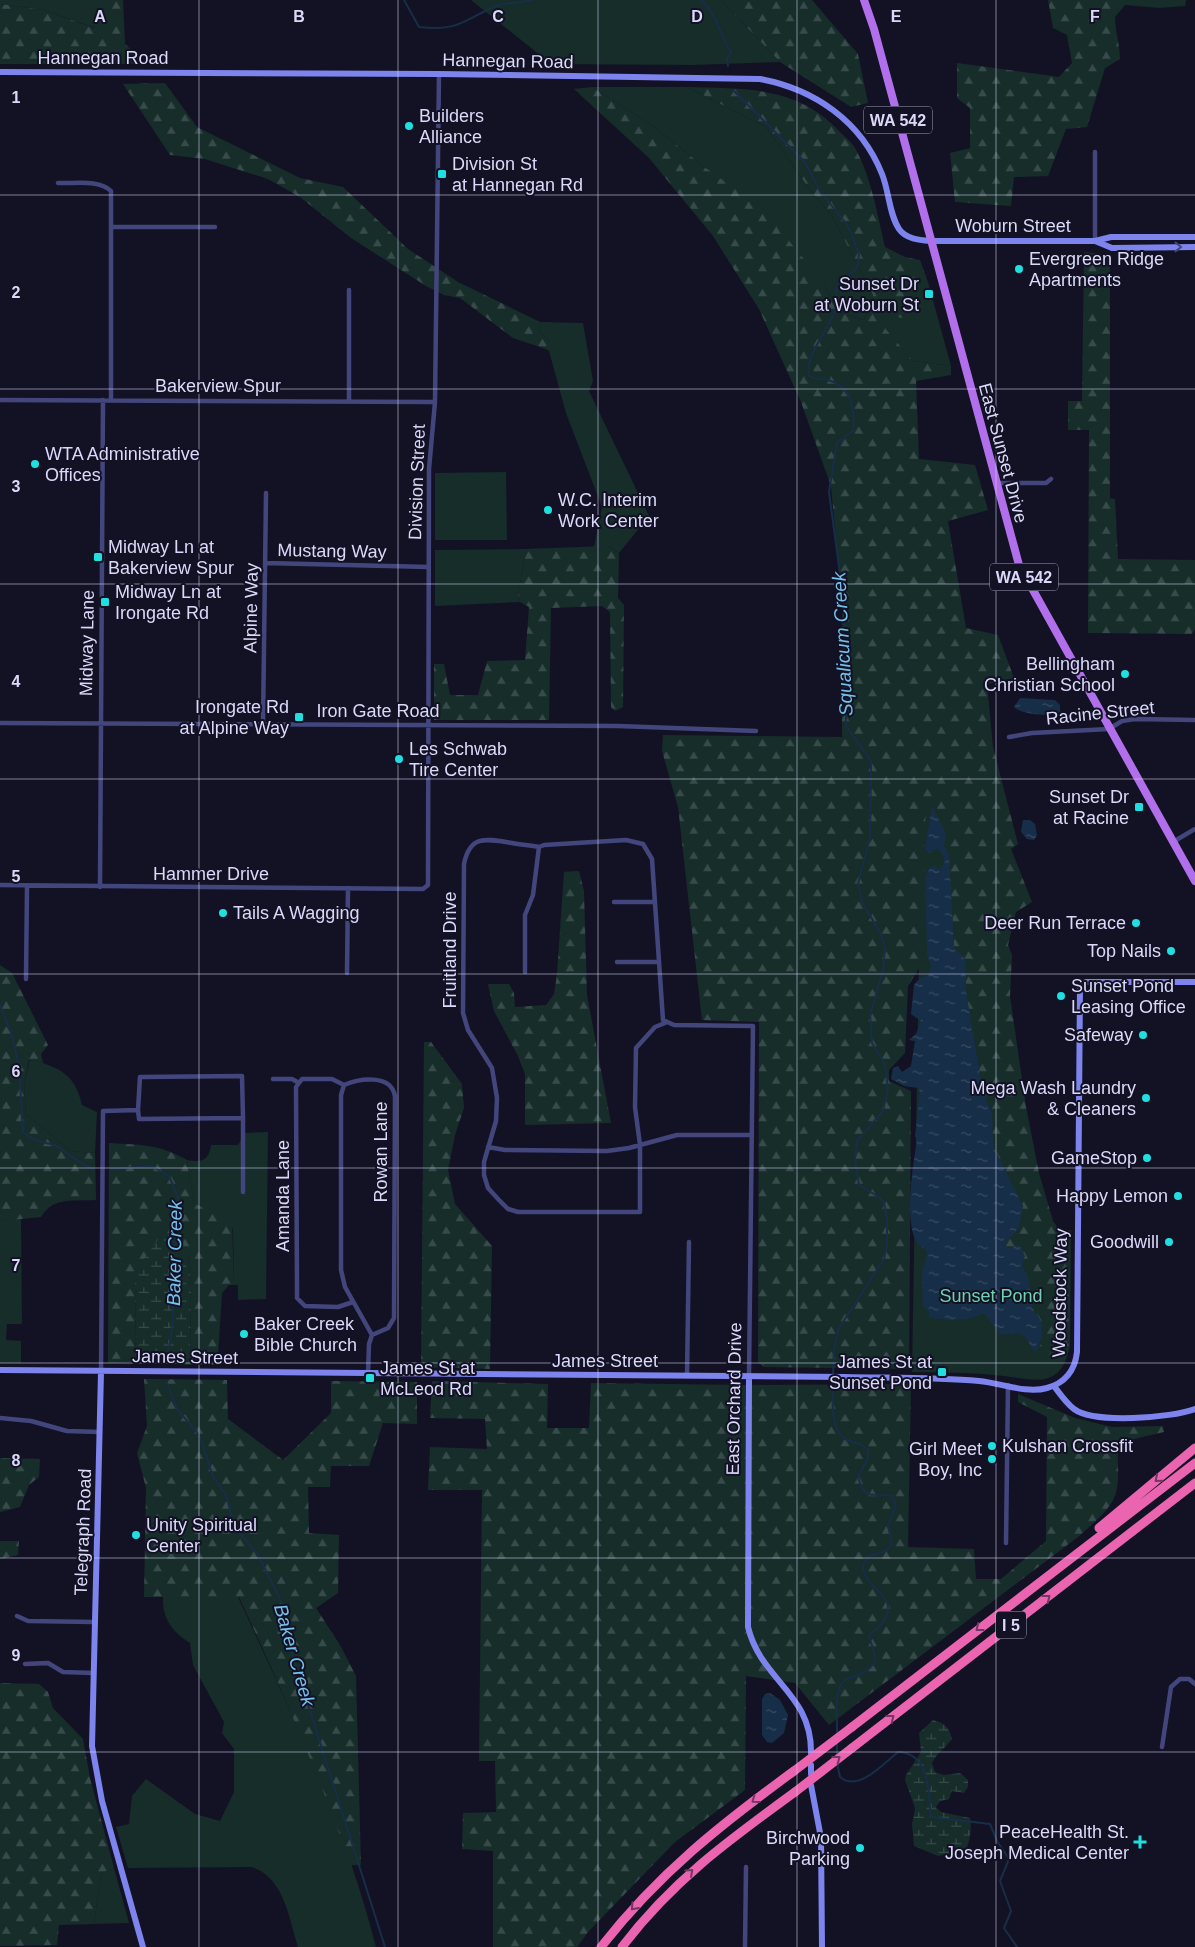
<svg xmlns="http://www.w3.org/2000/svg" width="1195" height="1947" viewBox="0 0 1195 1947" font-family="Helvetica,sans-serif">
	<defs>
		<pattern id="forest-firs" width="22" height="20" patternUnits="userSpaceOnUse" patternTransform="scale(1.25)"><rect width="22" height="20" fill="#162d2a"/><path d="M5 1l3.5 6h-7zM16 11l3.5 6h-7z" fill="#374b4a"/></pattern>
		<pattern id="wetland-marsh" width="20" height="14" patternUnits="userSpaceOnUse" patternTransform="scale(1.25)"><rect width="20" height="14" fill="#162d2a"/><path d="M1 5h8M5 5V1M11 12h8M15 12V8" fill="none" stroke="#374b4a"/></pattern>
		<pattern id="water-ripples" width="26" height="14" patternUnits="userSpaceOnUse" patternTransform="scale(1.25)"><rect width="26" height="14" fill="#172e48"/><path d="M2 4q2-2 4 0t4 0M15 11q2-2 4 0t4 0" fill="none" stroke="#384c63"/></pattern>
	</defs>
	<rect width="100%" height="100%" fill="#131224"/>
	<path fill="#162d2a" d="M0 0H94L95 28 44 10 0 4Z
		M471 0H721L780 62 693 65 551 64Z
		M1125 0H1186L1185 6 1159 8 1125 5Z
		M592 87H687L766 127 810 190 832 216 873 295 864 320 838 312 825 285 801 258 703 166 653 126Z
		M928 282 951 366 913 361 883 327 890 314 913 286Z
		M540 322 583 323 593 381 589 391 649 516 619 553 608 546 594 547 602 507 566 413 549 351 546 349 549 341 539 331Z
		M506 472 507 540H435V473Z
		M526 549 518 595 520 602 435 606V550Z
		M922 783H961L1031 1230H1071L1070 1345C1061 1395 1028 1377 993 1375 966 1372 939 1373 912 1372Z
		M30 1059C59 1068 75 1073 82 1105L97 1112 95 1153 71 1151 26 1114 24 1085Z
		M268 1132 266 1299 238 1300V1285H234L233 1228 194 1203 187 1160C202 1163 209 1160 211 1145H238L245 1133Z
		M21 1218 22 1324H7L6 1340 21 1341V1363H0V1221Z
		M163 1597H238C291 1711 345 1825 376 1947H298C289 1919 284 1876 251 1867L128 1868 116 1827 129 1824 132 1796 146 1779 195 1814 220 1821 234 1792V1749L222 1733 224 1722 193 1665 190 1643C172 1632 162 1618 163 1597Z
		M114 1868 129 1923 94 1924 101 1874Z"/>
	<path fill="url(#forest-firs)" d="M94 0H123L125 44 146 64H0V4L44 10 94 28Z
		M721 0H812L858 54 868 103 851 107 780 62Z
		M1048 0H1125V5L1115 17C1115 32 1120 44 1120 59L1105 68 1087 127 1066 129 1048 176 1014 177 1011 206 955 202 950 153 970 148V108L957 98V63L1059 77 1072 63 1067 35 1053 28Z
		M165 83 197 127 300 178 343 187 408 249 458 282 540 322 539 331 549 341 546 349 513 338 460 298 444 295 426 286 351 238 300 197 268 179 205 159 170 155 123 84Z
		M592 87 653 126 703 166 763 209 825 285 838 312 864 320 873 295 832 216 810 190 766 127 687 87C742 89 795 85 837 129 842 135 851 141 855 148 871 176 878 217 885 247L905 257 920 260 928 282 913 287 915 313 901 318 890 314 884 327 913 361 951 366V375L916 381 919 459 975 465 988 510 948 521 966 628 998 635 1014 678 987 684 993 747 1018 844 1011 849 1032 902 1016 912 1008 945 1012 955 1010 996 1026 1107 1039 1173 1053 1221 1068 1242 1070 1345 1064 1350 1054 1349 1046 1359 1041 1361 1033 1357 1032 1349 1037 1351C1044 1344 1043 1326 1039 1318 1038 1314 1034 1312 1033 1308 1030 1302 1031 1296 1031 1289 1031 1274 1016 1251 1003 1245L1007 1242 1023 1206 993 1146 992 1113 983 1092 966 992 965 959 954 948 949 855 944 845 946 834 932 807 926 812 924 840 923 962 908 986 905 1053 889 1070V1081L911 1091 909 1369 765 1367 758 1363 759 1022 702 1020 678 807 662 751 663 735 842 737V602L831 486 801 402 759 309 713 236 649 158 574 89Z
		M1084 252 1110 255V498L1115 499 1118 559 1195 560V630L1191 634 1088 633 1089 430H1068V401H1082Z
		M608 546 619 553 618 598 624 605 623 707 615 711 611 707 610 612 602 606 551 608 549 720H434V664H444L450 695H478L487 661 525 660 529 607 520 602 518 595 526 549Z
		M579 871 584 891 587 995 611 1123 525 1125V1074L518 1056 494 1011 488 984H509L514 993 515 1007 546 1005 554 994 557 974 564 872Z
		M0 965 12 973 48 1045 41 1054 43 1063 29 1060 24 1085 26 1114 71 1151 95 1153 96 1200C74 1201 53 1196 41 1217L0 1221Z
		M424 1042H431L462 1084 464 1108 455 1135 448 1170 455 1204 492 1246 490 1369 421 1367Z
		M109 1143C141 1145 159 1144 187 1160L194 1203 211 1212 232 1217 234 1285H229L222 1293 218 1356 215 1365H190L191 1285 188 1254 135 1283 136 1362 108 1363Z
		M144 1379 227 1380 228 1419 283 1460 331 1413V1381L417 1382V1424L383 1423 369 1466H331L330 1487H308L309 1533 339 1535 338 1593 316 1608 340 1645 356 1676 361 1865H351C318 1773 280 1685 239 1597H144L146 1488 137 1453 147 1426Z
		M432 1381 548 1384 547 1428H589L591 1383 742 1385 911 1384 908 1547 974 1549 976 1579H1001L1046 1541 1047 1417 1018 1402V1394L1075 1418 1112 1427 1163 1426 1164 1432 1117 1443C1120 1499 1120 1500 1078 1537L829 1725 795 1683 746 1676 745 1790 675 1842 588 1932 577 1947H493V1851L462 1849 463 1813 496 1812 495 1761H479L482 1490H428L430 1447 487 1449 485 1419 430 1418Z
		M0 1458 40 1459 39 1477 29 1485 20 1507 0 1512Z
		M0 1541H19L18 1555 0 1559Z
		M0 1683 39 1684 48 1692 53 1708 83 1739 90 1778 114 1868 101 1874 94 1924 59 1925 57 1945 0 1946Z"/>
	<path fill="url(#wetland-marsh)" d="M170 1233 177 1249 188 1254 191 1285 190 1365 136 1362 135 1283 139 1266 161 1235Z
		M933 1720C945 1723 949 1727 952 1739 945 1748 937 1753 932 1763L935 1772 944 1775 960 1773 968 1780V1787L964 1793 952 1791 949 1799 940 1801 936 1807 941 1812 970 1818C972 1828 970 1842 965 1851L938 1856 914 1846 912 1824 915 1808 905 1780 906 1775 921 1752 919 1733Z"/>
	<path fill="url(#water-ripples)" d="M1020 698 1055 700 1060 705V712C1052 717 1020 715 1014 707Z
		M932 806 946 834 944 845 949 855 954 948 965 959 966 992 983 1092 992 1113 993 1146 1023 1206 1019 1227 1004 1245 1011 1249 1016 1245 1020 1246 1025 1256 1022 1266 1028 1277 1033 1309 1041 1321 1042 1336 1037 1351 1032 1349C1024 1330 1018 1332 1001 1335L985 1314C979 1314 976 1317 970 1318 956 1321 943 1320 929 1317V1311L923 1307 922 1273 927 1254 926 1249C899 1244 914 1160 917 1140L915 1136 920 1092 918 1088 904 1086 891 1079 893 1068 898 1066 902 1072 911 1066 915 1041 909 1040 916 1034 921 1021 911 1014 914 985 920 978 928 975 931 967 927 954 925 878 929 868 936 865 937 870 944 865V857L938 848 929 853 925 849Z
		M1023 820H1030L1035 824 1037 835 1034 840 1027 839 1021 832Z
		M770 1693 780 1700 788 1715 784 1733 772 1743 767 1742 762 1735V1699L765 1694Z"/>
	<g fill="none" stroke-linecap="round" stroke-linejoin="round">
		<path stroke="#172e48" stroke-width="2" d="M404 0 419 27C458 32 463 20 496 6 506 2 520 3 531 0
			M701 0C718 15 719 35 731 52L727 59 728 66
			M734 91 805 162 820 191 848 226 859 254 857 268 838 284C835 293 838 302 835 311 828 331 805 354 809 376 816 381 823 378 831 381 853 389 855 411 853 431L837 442 829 492 844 604 846 726 871 761 870 837 858 884 862 902 881 934 885 948 883 970 870 1015 872 1043 885 1064 888 1089 883 1111 857 1141 855 1159 859 1185 879 1197 884 1203 887 1219V1246L884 1259 839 1328 834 1349 833 1375
			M0 1005 12 1035 19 1066 23 1132C36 1144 42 1140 56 1146 70 1153 76 1163 94 1169
			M111 1169 152 1166 169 1176 178 1197V1223L171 1267 173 1322 167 1361
			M833 1380C833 1396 829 1432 847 1440 854 1443 863 1443 868 1450V1458L858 1477C866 1504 872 1491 892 1496L896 1505 888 1525 892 1545 883 1552 869 1556 863 1565C863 1589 899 1595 885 1619 882 1626 873 1630 869 1636L874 1652 875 1662C868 1672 860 1675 849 1678 831 1684 838 1718 837 1733
			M167 1383 177 1409 200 1436 213 1477 226 1495 235 1528 257 1553 281 1601 291 1651 385 1947
			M837 1756V1743
			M837 1763 840 1777C858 1793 884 1763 898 1752 930 1752 929 1795 931 1817L990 1824 997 1841 1009 1859 1000 1881 1011 1911 1004 1928 1017 1947"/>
		<path stroke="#43467c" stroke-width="4.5" d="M1095 152V241
			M58 183C74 184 99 179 111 191V400
			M111 227H215
			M349 290V401
			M0 400 435 402
			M996 483H1046L1051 479
			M265 563 429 567
			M0 723 618 726 756 731
			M263 724 266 493
			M1009 737 1032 733 1109 729 1122 721 1135 719 1195 720
			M1173 842 1195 829
			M0 885 423 889 428 885 429 469 435 402 439 74
			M100 887 103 400
			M614 902H655
			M617 962H659
			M525 972V915L533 895 539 847
			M347 973 348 888
			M26 979 27 887
			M665 1023 655 1027 636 1048 635 1107 640 1145V1212H518L508 1209 499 1200 488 1188 484 1175V1162L496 1121 497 1098 492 1068 468 1030 463 1013 464 864C470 834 487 839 512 843 521 845 530 845 539 847L544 845 626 840 643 844 652 859 663 1020 674 1025 753 1026 749 1377
			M273 1079H292L299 1083
			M344 1085C360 1078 391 1074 395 1096L394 1318 388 1328 372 1335 369 1344 368 1374
			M344 1085 332 1079H302L296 1087 297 1287V1298L305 1306 338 1307 353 1302
			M344 1085 341 1095V1270L345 1287 372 1335
			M243 1118V1192
			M488 1147 505 1150 607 1151 629 1148 677 1135H752
			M101 1372 103 1111 138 1110 139 1119 243 1118 242 1076 140 1077 138 1110
			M687 1376 689 1242
			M0 1418 31 1421 67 1431 100 1432
			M1006 1543 1008 1385
			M17 1616 28 1621 95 1622
			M25 1664 48 1663 63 1672 94 1673
			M1162 1747 1171 1687 1180 1679H1189L1195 1684
			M745 1947 746 1867"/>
		<path stroke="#7d84ed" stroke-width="6" d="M0 72 439 74 760 79C814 89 861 121 882 174 889 191 889 214 899 229 906 239 919 240 931 241H1095L1111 237H1195
			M1095 241 1112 248 1195 247
			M0 1370 845 1377C890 1378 935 1377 979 1381 1001 1383 1026 1394 1047 1388 1065 1383 1075 1370 1077 1352L1080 986 1086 982H1195
			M101 1372 92 1746 102 1801 143 1947
			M749 1377 748 1627C761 1681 812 1693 811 1753
			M1054 1386C1060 1394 1066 1403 1074 1409 1094 1424 1171 1418 1195 1409
			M811 1765V1774
			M811 1785 821 1838 822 1947"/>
		<path stroke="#b26fec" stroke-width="8" d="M864 0 874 29 1019 565 1195 881"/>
		<path stroke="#ea64b0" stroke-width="9" d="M1099 1528 1195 1448
			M852 1727 1195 1463
			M852 1748 1195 1483
			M601 1947C658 1874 720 1825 794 1771
			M622 1947C672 1881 729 1840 795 1792"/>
		<path stroke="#ea64b0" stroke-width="9" d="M794 1771 852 1727
			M795 1792 852 1748"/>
	</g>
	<defs><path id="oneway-chevron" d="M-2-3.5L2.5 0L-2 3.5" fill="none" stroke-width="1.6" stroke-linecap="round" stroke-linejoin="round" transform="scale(1.25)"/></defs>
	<use stroke="#43457e" href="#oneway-chevron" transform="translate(1178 247)"/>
	<g stroke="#743763">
		<use href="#oneway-chevron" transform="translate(1158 1479) rotate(140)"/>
		<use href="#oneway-chevron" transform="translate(1047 1598) rotate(-38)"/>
		<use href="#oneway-chevron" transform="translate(979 1628) rotate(142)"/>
		<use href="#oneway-chevron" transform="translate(891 1718) rotate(-38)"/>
		<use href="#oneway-chevron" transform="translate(837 1759) rotate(-37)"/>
		<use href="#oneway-chevron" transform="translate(755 1800) rotate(144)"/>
		<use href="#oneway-chevron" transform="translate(690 1872) rotate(-42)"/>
		<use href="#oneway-chevron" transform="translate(634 1907) rotate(132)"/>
	</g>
	<path fill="none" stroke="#dad9fa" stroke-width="1" stroke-opacity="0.55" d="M199 0V1947M398 0V1947M598 0V1947M797 0V1947M996 0V1947M0 195H1195M0 389H1195M0 584H1195M0 779H1195M0 974H1195M0 1168H1195M0 1363H1195M0 1558H1195M0 1752H1195"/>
	<g fill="#1fdfe1" stroke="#131224" stroke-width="2">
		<circle cx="409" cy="126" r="5"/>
		<rect x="437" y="169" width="10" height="10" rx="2.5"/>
		<circle cx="1019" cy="269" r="5"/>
		<rect x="924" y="289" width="10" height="10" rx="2.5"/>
		<circle cx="35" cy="464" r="5"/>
		<circle cx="548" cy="510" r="5"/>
		<rect x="93" y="552" width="10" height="10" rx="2.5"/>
		<rect x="100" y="597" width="10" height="10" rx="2.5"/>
		<circle cx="1125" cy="674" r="5"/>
		<rect x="294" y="712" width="10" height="10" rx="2.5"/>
		<circle cx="399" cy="759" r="5"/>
		<rect x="1134" y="802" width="10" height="10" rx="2.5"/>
		<circle cx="223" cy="913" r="5"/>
		<circle cx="1136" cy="923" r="5"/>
		<circle cx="1171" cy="951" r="5"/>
		<circle cx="1061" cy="996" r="5"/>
		<circle cx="1143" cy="1035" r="5"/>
		<circle cx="1146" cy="1098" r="5"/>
		<circle cx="1147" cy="1158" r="5"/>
		<circle cx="1178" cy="1196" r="5"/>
		<circle cx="1169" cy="1242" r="5"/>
		<circle cx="244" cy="1334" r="5"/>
		<rect x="937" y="1367" width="10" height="10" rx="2.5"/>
		<rect x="365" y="1373" width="10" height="10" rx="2.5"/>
		<circle cx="992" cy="1446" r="5"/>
		<circle cx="992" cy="1459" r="5"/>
		<circle cx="136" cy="1535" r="5"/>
		<path d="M1137.5 1834.5h5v5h5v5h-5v5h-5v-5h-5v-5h5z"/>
		<circle cx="860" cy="1848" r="5"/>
	</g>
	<g text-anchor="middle" stroke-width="4" stroke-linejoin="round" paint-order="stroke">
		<g fill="#131224" stroke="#9e9dba" stroke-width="1">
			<rect x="864" y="106.5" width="68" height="27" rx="4"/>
			<rect x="990" y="563.5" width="68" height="27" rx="4"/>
			<rect x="996" y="1611.5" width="30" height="27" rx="4"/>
		</g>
		<g font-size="16" font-weight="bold" fill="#dad9fa">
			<text x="898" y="126">WA 542</text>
			<text x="1024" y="583">WA 542</text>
			<text x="1011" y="1631">I 5</text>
		</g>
		<g font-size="18" fill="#dad9fa" stroke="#131224">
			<text x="103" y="64">Hannegan Road</text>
			<text transform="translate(508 61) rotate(1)" y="6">Hannegan Road</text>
			<text x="1013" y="232">Woburn Street</text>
			<text x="218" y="392">Bakerview Spur</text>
			<text transform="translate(1003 453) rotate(75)" y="6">East Sunset Drive</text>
			<text transform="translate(417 482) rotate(-88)" y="6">Division Street</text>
			<text transform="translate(332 551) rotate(1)" y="6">Mustang Way</text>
			<text transform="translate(251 608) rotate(-89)" y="6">Alpine Way</text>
			<text transform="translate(87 643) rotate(-89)" y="6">Midway Lane</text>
			<text x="378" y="717">Iron Gate Road</text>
			<text transform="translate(1100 713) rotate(-6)" y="6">Racine Street</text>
			<text x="211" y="880">Hammer Drive</text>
			<text transform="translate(450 950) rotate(-90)" y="6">Fruitland Drive</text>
			<text transform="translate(381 1152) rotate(-90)" y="6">Rowan Lane</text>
			<text transform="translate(283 1196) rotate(-90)" y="6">Amanda Lane</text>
			<text transform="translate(1060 1293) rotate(-89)" y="6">Woodstock Way</text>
			<text transform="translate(185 1357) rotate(1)" y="6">James Street</text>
			<text x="605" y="1367">James Street</text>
			<text transform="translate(734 1399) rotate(-89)" y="6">East Orchard Drive</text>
			<text transform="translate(83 1532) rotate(-88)" y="6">Telegraph Road</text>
		</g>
		<g font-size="18" fill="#dad9fa" stroke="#131224" text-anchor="end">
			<text x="419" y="122" text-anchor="start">Builders<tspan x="419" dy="21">Alliance</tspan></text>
			<text x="452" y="170" text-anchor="start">Division St<tspan x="452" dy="21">at Hannegan Rd</tspan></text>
			<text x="1029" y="265" text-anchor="start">Evergreen Ridge<tspan x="1029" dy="21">Apartments</tspan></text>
			<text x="919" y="290">Sunset Dr<tspan x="919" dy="21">at Woburn St</tspan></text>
			<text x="45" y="460" text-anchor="start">WTA Administrative<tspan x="45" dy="21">Offices</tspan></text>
			<text x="558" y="506" text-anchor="start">W.C. Interim<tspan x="558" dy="21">Work Center</tspan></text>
			<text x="108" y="553" text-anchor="start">Midway Ln at<tspan x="108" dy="21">Bakerview Spur</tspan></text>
			<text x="115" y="598" text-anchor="start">Midway Ln at<tspan x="115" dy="21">Irongate Rd</tspan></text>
			<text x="1115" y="670">Bellingham<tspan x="1115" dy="21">Christian School</tspan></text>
			<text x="289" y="713">Irongate Rd<tspan x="289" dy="21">at Alpine Way</tspan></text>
			<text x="409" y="755" text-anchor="start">Les Schwab<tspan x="409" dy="21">Tire Center</tspan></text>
			<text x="1129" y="803">Sunset Dr<tspan x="1129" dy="21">at Racine</tspan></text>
			<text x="233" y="919" text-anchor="start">Tails A Wagging</text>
			<text x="1126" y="929">Deer Run Terrace</text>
			<text x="1161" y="957">Top Nails</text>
			<text x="1071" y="992" text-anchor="start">Sunset Pond<tspan x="1071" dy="21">Leasing Office</tspan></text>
			<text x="1133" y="1041">Safeway</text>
			<text x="1136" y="1094">Mega Wash Laundry<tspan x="1136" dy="21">&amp; Cleaners</tspan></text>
			<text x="1137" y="1164">GameStop</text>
			<text x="1168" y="1202">Happy Lemon</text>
			<text x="1159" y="1248">Goodwill</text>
			<text x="254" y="1330" text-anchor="start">Baker Creek<tspan x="254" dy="21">Bible Church</tspan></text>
			<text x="932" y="1368">James St at<tspan x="932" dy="21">Sunset Pond</tspan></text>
			<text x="380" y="1374" text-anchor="start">James St at<tspan x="380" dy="21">McLeod Rd</tspan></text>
			<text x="1002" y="1452" text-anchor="start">Kulshan Crossfit</text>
			<text x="982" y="1455">Girl Meet<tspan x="982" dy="21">Boy, Inc</tspan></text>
			<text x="146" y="1531" text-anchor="start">Unity Spiritual<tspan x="146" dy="21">Center</tspan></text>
			<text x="1129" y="1838">PeaceHealth St.<tspan x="1129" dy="21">Joseph Medical Center</tspan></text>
			<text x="850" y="1844">Birchwood<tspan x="850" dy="21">Parking</tspan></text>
		</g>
		<g font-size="18" fill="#6fd1af" stroke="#131224">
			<text x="991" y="1302">Sunset Pond</text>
		</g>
		<g font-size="19" font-style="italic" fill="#75c0ec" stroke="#131224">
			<text transform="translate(842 644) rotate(-93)" y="7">Squalicum Creek</text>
			<text transform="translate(174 1253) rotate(-89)" y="7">Baker Creek</text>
			<text transform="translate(295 1655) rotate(74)" y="7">Baker Creek</text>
		</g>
	</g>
	<g font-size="16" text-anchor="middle" font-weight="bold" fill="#dad9fa" stroke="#131224" stroke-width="4" stroke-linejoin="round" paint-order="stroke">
		<text x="100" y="22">A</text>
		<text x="299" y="22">B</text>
		<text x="498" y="22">C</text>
		<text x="697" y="22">D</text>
		<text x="896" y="22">E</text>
		<text x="1095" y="22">F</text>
		<text x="16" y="103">1</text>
		<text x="16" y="298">2</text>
		<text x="16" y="492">3</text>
		<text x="16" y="687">4</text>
		<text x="16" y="882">5</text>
		<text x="16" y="1077">6</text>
		<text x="16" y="1271">7</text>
		<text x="16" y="1466">8</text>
		<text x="16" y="1661">9</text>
	</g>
</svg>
